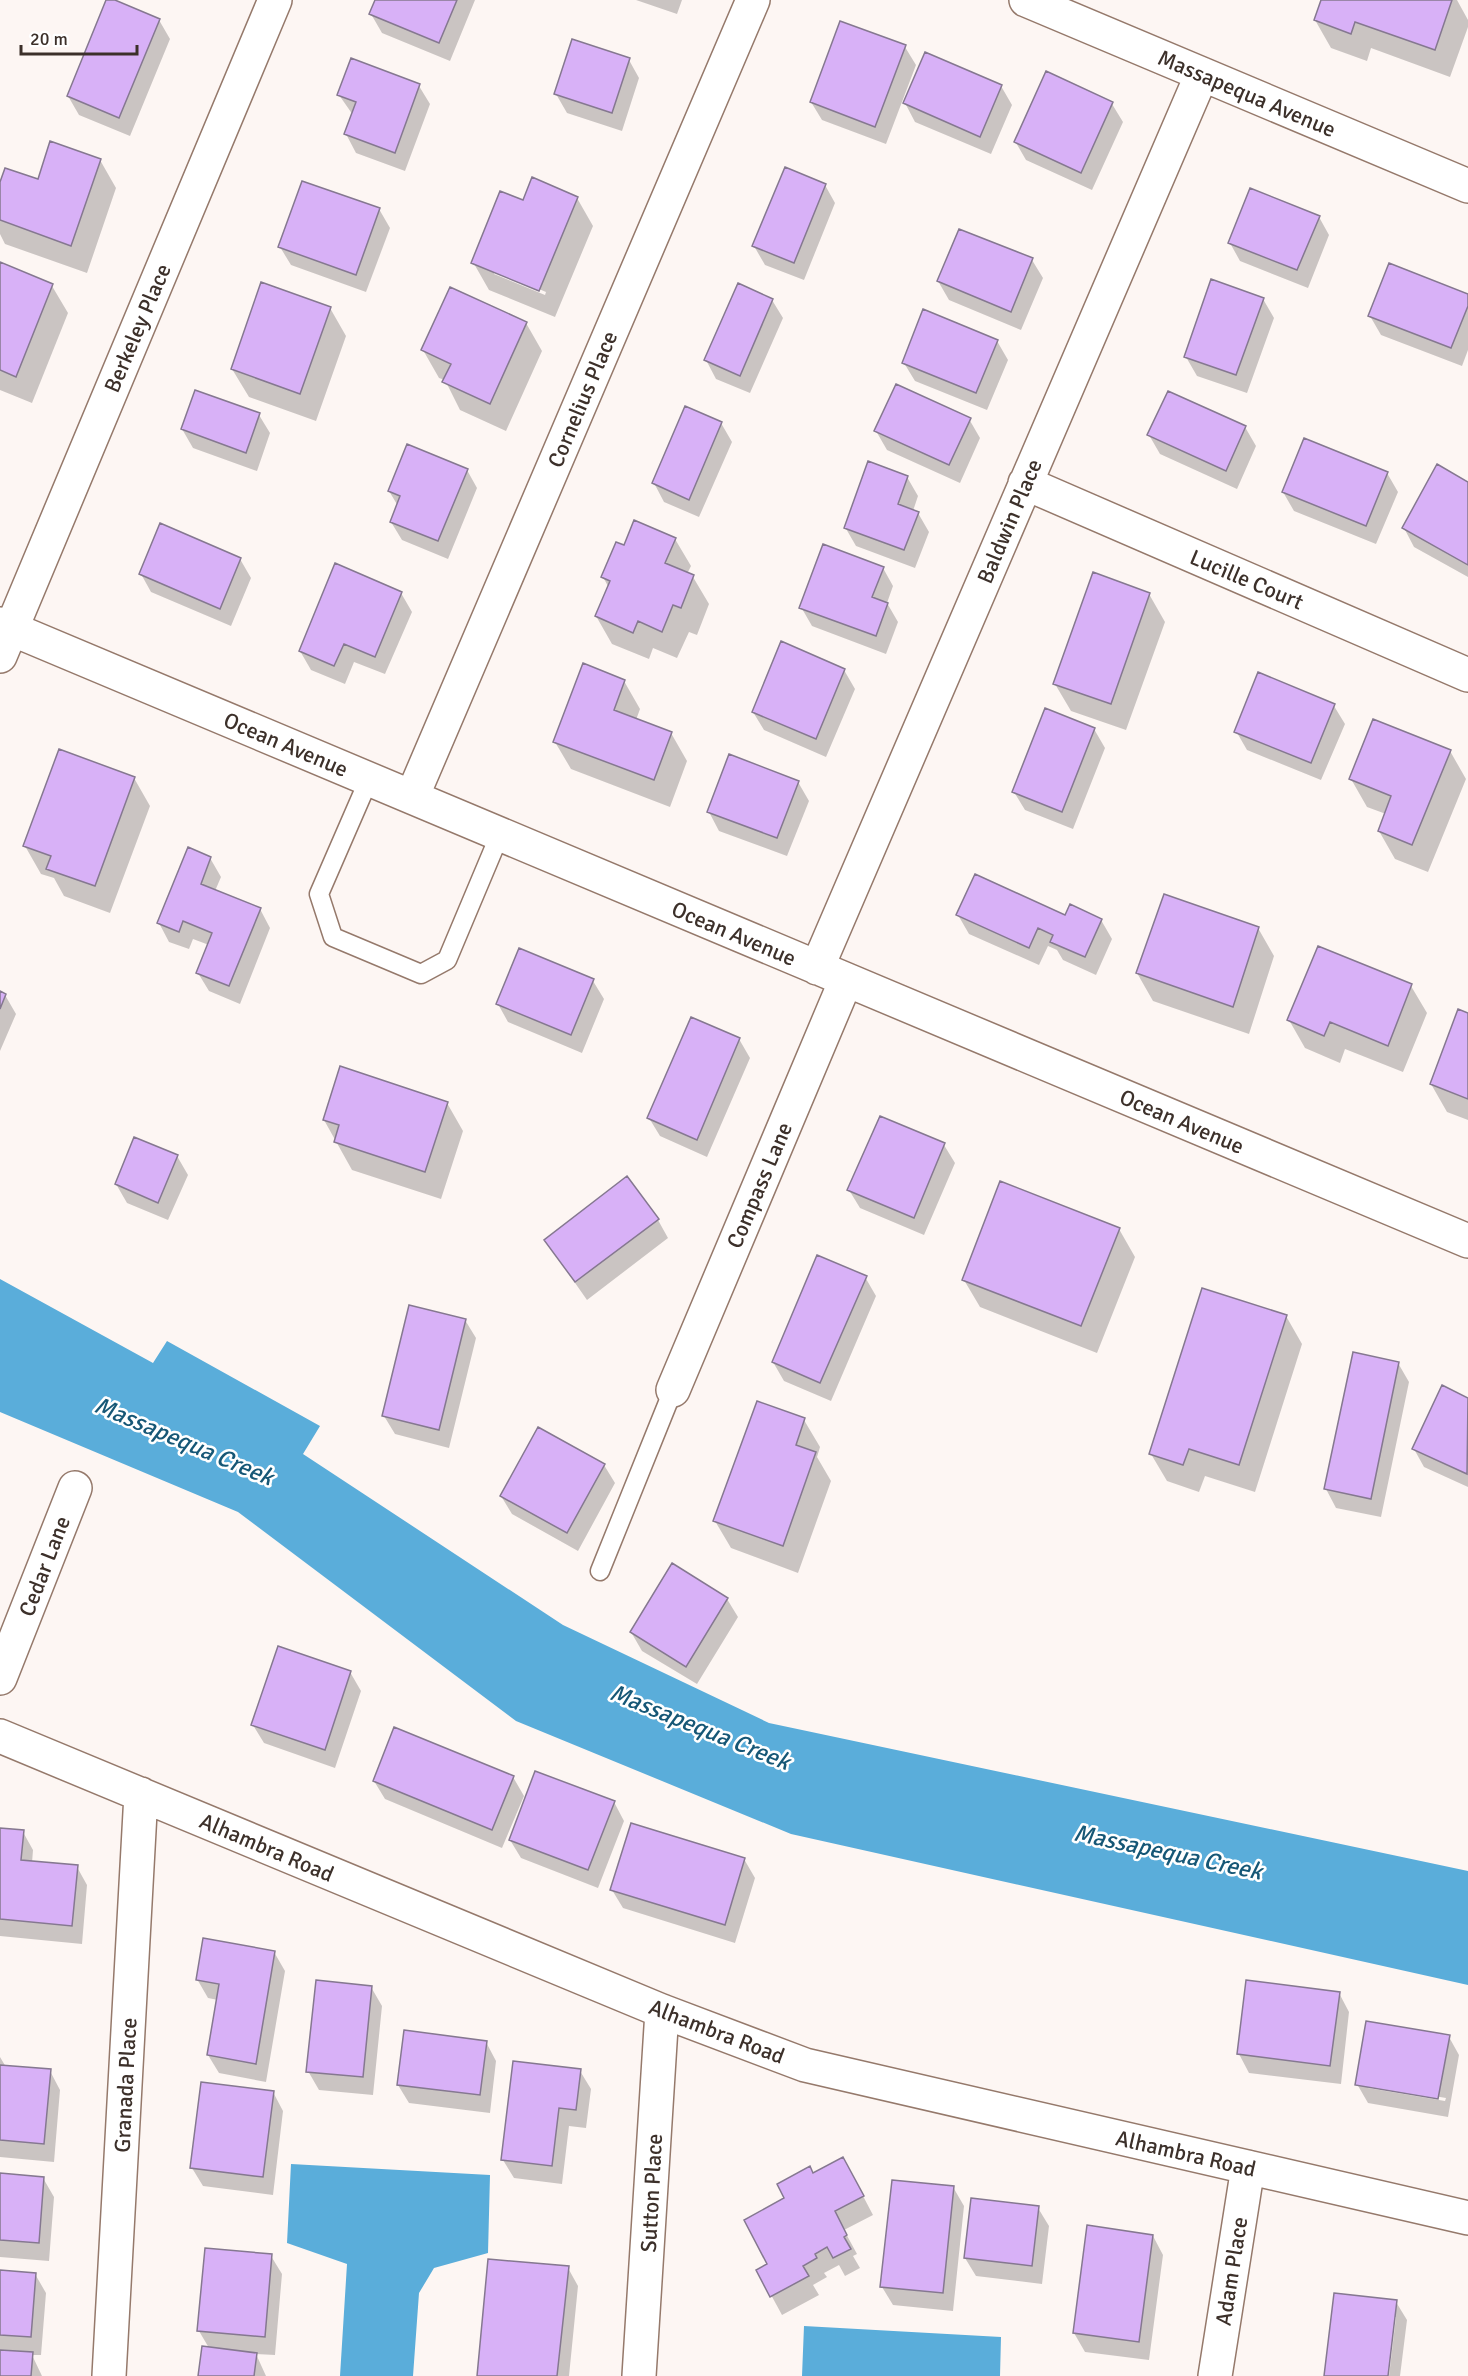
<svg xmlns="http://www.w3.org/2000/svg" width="1468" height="2376" viewBox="0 0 1468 2376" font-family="Signika,sans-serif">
	<rect width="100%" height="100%" fill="#fdf6f3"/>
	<path fill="#5aadda" d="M0 1279 153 1363 167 1341 320 1426 303 1454 563 1625 769 1723 1468 1871V1985L791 1834 516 1721 238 1512 0 1412Z
		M291 2164 490 2175 488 2253 434 2268 419 2293 413 2376H340L347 2264 287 2243Z
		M804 2326 1001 2337 1000 2376H802Z"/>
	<path fill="#0003" fill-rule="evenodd" d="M108 0 159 20 170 39 130 136 79 115 68 96Z
		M376 0H475L450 61 382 33 371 14Z
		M636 0H682L677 14Z
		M1322 0H1457L1468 20V27L1450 77 1371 48 1367 61 1331 48 1315 20Z
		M905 47 916 65 886 144 822 120 811 102Z
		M629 60 639 78 622 131 567 113 556 94Z
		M419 86 430 104 405 171 356 153 346 134 353 115 339 95Z
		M1001 86 1012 105 991 154 915 122 905 103Z
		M1112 104 1123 122 1092 190 1026 160 1015 141Z
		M100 160 116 188 87 273 5 244 0 234V187L39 181Z
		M825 185 835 203 804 280 765 265 754 246Z
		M577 198 593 226 555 317 489 290 473 262 524 202ZM494 270 546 292 545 295 494 274Z
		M379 209 390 228 366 292 291 265 280 247Z
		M1319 217 1329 235 1308 288 1240 261 1230 243Z
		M1032 260 1043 278 1021 330 949 300 938 281Z
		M0 264 52 286 68 313 32 403 0 390Z
		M1468 296V350L1462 366 1381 335 1370 316Z
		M1263 299 1274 318 1247 393 1197 376 1186 357Z
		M772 300 783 318 750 393 716 379 706 360Z
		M330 308 346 336 316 421 249 397 232 369Z
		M526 323 542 351 506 431 460 410 445 380 439 378 423 350Z
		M997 341 1008 360 987 410 915 381 904 363Z
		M196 392 259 415 270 433 257 471 193 448 182 429Z
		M969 419 980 438 960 483 887 450 876 431Z
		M721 423 732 442 699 517 664 502 654 483Z
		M1245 427 1256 446 1237 489 1160 454 1149 435Z
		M467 470 477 488 448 559 402 540 391 522 398 506 389 491Z
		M1387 473 1398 492 1376 544 1294 511 1283 492Z
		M907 477 918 496 913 511 918 513 929 532 915 568 856 546 845 527Z
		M1468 484V577L1414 547 1404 528Z
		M675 539 691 566 687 574 693 577 709 604 697 635 689 632 677 658 653 648 649 659 612 644 596 616 609 588 603 577 625 547Z
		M240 559 251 578 231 626 151 592 141 574Z
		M883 568 893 586 887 603 898 622 886 654 812 626 801 607Z
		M401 593 412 612 385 674 354 662 345 684 311 670 300 651Z
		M1149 594 1165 622 1126 730 1071 711 1055 684Z
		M844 670 855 689 826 757 764 730 753 712Z
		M624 681 640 709 636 720 671 733 687 761 670 807 571 769 555 742Z
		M1334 706 1345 724 1321 780 1247 750 1236 731Z
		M1094 729 1105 748 1073 829 1025 810 1014 792Z
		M1450 751 1466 779 1428 872 1395 859 1379 831 1386 814 1367 807 1351 779Z
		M134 778 150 806 110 913 64 896 54 878 41 874 25 846Z
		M798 782 809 801 787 856 719 831 709 812Z
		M210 858 221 877 215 891 260 909 270 928 240 1004 209 991 198 973 209 945 193 939 189 949 169 942 159 923Z
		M958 915 1101 920 1112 939 1096 975 1063 960 1057 950 1048 946 1039 965 969 934Z
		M1258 928 1274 956 1249 1034 1153 1001 1137 973Z
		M593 981 604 999 582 1053 508 1022 498 1004Z
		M1411 986 1427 1013 1403 1072 1345 1049 1340 1063 1305 1048 1289 1020Z
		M0 993 5 995 16 1014 0 1051Z
		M1468 1014V1120L1447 1112 1431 1084Z
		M739 1039 750 1058 707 1157 660 1136 649 1118Z
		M447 1103 463 1131 441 1199 352 1170 324 1120Z
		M944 1145 955 1163 924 1235 860 1208 849 1190Z
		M177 1156 188 1175 168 1220 127 1203 116 1184Z
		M658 1220 668 1238 587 1300 545 1240Z
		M1119 1229 1135 1257 1097 1353 980 1307 964 1280Z
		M865 1277 876 1296 831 1401 784 1381 773 1362Z
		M1286 1316 1302 1344 1255 1492 1205 1476 1199 1492 1167 1481 1151 1454Z
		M465 1320 476 1338 449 1448 395 1434 384 1416Z
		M1398 1363 1409 1382 1381 1517 1336 1508 1326 1489Z
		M1443 1387 1468 1399V1487L1424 1467 1414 1449Z
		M804 1420 820 1447 817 1457 831 1481 798 1573 731 1548 715 1521Z
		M604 1465 615 1483 578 1551 512 1514 501 1496Z
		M727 1599 738 1617 697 1684 642 1651 631 1632Z
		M350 1672 361 1691 335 1768 264 1743 253 1725Z
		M513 1777 524 1796 502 1848 385 1799 374 1781Z
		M614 1802 624 1821 598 1888 521 1858 510 1840Z
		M0 1829 23 1832 33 1850 32 1863 77 1867 87 1885 82 1944 0 1936Z
		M744 1859 755 1878 735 1943 623 1908 612 1890Z
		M274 1952 285 1971 266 2082 219 2073 208 2055 218 2000 208 1998 197 1979Z
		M371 1987 382 2006 373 2095 319 2090 308 2071Z
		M1339 1993 1349 2012 1341 2084 1249 2073 1239 2054Z
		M1449 2037 1459 2055 1448 2117 1368 2103 1357 2084ZM1368 2085 1446 2098 1445 2101 1368 2088Z
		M486 2042 496 2061 490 2113 409 2103 398 2085Z
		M0 2057 6 2067 50 2071 60 2090 54 2162 0 2157Z
		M580 2071 591 2089 586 2128 569 2126 562 2184 514 2178 503 2160Z
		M273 2092 283 2111 273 2195 203 2186 192 2168Z
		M813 2174 853 2177 873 2215 844 2230 857 2254 853 2256 860 2268 845 2276 839 2265 824 2273 827 2277 813 2285 819 2295 782 2315 758 2271 769 2265 786 2198Z
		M0 2175 43 2178 54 2197 49 2261 0 2257Z
		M953 2187 964 2206 953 2311 893 2305 882 2287Z
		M1038 2208 1049 2226 1042 2284 976 2276 965 2258Z
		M1153 2236 1163 2255 1149 2360 1085 2352 1074 2333Z
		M271 2256 282 2274 275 2355 256 2354 266 2376H199L209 2348 199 2331Z
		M568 2268 578 2286 569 2376H478Z
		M0 2271 35 2274 46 2293 41 2355H32L42 2376H0Z
		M1396 2302 1407 2320 1400 2376H1389L1396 2317H1393L1386 2376H1326Z"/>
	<path fill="#d8b1f7" stroke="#857890" stroke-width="1.5" d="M106 0H115L160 19 119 118 67 96Z
		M375 0H457L439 43 369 14Z
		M1321 0H1452L1435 50 1355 22 1351 34 1314 20Z
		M840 21 906 45 875 127 810 102Z
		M572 39 630 58 612 113 554 94Z
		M925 52 1002 85 980 137 903 103Z
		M351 58 420 84 395 153 344 134 356 102 337 95Z
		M1046 71 1113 102 1081 173 1014 142Z
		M50 141 101 159 71 246 0 220V182L5 168 38 179Z
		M785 167 826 184 794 263 752 246Z
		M532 177 578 197 539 291 471 263 500 191 523 200Z
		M302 181 380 208 356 275 278 247Z
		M1250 188 1320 216 1297 270 1228 243Z
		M959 229 1033 258 1011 312 937 281Z
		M0 262 53 284 16 377 0 370Z
		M1389 263 1468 294V306L1451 348 1368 316Z
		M1211 279 1264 298 1236 375 1184 357Z
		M261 282 331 307 300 394 231 369Z
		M738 283 773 299 740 376 704 360Z
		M450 287 527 322 490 404 442 382 451 364 421 350Z
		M923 309 998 340 976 393 902 363Z
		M896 384 971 418 949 465 874 431Z
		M195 390 260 413 246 453 181 429Z
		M1168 391 1246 426 1226 471 1147 435Z
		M685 406 722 422 689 500 652 483Z
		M1304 438 1388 472 1366 526 1282 492Z
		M407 444 468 469 438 541 390 522 400 496 388 491Z
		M868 461 908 476 898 504 919 512 904 550 844 528Z
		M1437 464 1468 482V565L1402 528Z
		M634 520 676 538 665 563 694 575 681 608 673 605 662 632 638 621 633 633 595 616 610 581 601 577 616 542 624 545Z
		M160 523 241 558 220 609 139 574Z
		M823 544 884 567 872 597 888 603 876 636 799 608Z
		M335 563 402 592 375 657 344 644 334 666 299 651Z
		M1093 572 1150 593 1111 704 1053 684Z
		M781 641 845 669 816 739 752 712Z
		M583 663 625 680 614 710 672 732 654 780 553 742Z
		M1258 672 1335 704 1311 763 1234 732Z
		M1045 708 1095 728 1062 812 1012 792Z
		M1373 719 1451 750 1412 845 1378 831 1391 796 1349 779Z
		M59 749 135 777 95 886 46 869 51 856 23 846Z
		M729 754 799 781 777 838 707 812Z
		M188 847 211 857 201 884 261 908 229 986 196 973 212 933 183 921 179 932 157 923Z
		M975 874 1065 915 1070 904 1102 919 1085 957 1050 942 1053 935 1038 928 1029 948 956 915Z
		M1164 894 1259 927 1233 1007 1136 973Z
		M1318 946 1412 984 1388 1046 1330 1022 1324 1036 1287 1020Z
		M519 948 594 979 571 1035 496 1004Z
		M0 991 6 994 0 1009Z
		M1458 1009 1468 1013V1099L1430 1084Z
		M691 1017 740 1038 697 1140 647 1118Z
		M340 1066 448 1102 425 1172 334 1142 339 1125 323 1120Z
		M880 1116 945 1143 914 1218 847 1190Z
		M134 1137 178 1155 158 1203 115 1184Z
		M627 1176 659 1219 575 1282 544 1240Z
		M1000 1181 1120 1228 1081 1326 962 1280Z
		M817 1255 867 1276 820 1383 772 1362Z
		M1202 1288 1287 1315 1239 1465 1189 1449 1183 1465 1149 1454Z
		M409 1305 466 1319 439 1430 382 1416Z
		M1353 1352 1399 1362 1371 1499 1324 1489Z
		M1442 1385 1468 1398 1467 1474 1412 1449Z
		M757 1401 805 1418 796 1445 816 1452 783 1546 713 1521Z
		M538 1427 605 1464 567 1533 500 1496Z
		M672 1563 728 1598 686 1667 630 1632Z
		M278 1646 351 1671 325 1750 251 1725Z
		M394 1727 514 1776 492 1830 373 1781Z
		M535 1771 615 1801 588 1870 509 1840Z
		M631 1823 745 1858 725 1925 610 1890Z
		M0 1828 24 1830 21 1860 78 1865 72 1926 0 1919Z
		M203 1938 275 1951 256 2064 207 2055 219 1984 196 1980Z
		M316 1980 372 1986 363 2077 306 2072Z
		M1246 1980 1340 1992 1330 2066 1237 2054Z
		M1366 2021 1450 2035 1438 2099 1355 2085Z
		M404 2030 487 2041 480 2095 397 2085Z
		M513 2061 581 2069 576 2110 559 2108 552 2166 501 2160Z
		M0 2065 51 2069 44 2144 0 2140Z
		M201 2082 274 2091 263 2177 190 2168Z
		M843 2157 864 2196 835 2211 847 2235 844 2237 851 2249 833 2258 827 2247 815 2254 817 2258 803 2266 809 2276 770 2297 756 2270 767 2264 744 2220 784 2198 777 2184 810 2166 813 2173Z
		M0 2173 44 2177 39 2243 0 2240Z
		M892 2180 954 2186 943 2293 880 2287Z
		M971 2198 1039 2206 1032 2266 964 2258Z
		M1087 2225 1153 2235 1139 2342 1073 2333Z
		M205 2248 272 2254 265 2337 197 2331Z
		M488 2259 569 2266 557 2376H477Z
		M0 2270 36 2273 31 2337 0 2335Z
		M1334 2293 1397 2300 1388 2376H1324Z
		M202 2346 257 2353 254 2376H198Z
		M0 2350 33 2352 31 2376H0Z"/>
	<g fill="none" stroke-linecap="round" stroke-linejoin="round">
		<g stroke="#95796b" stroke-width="21">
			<path id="lane" d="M369 779 319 894 333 937 421 974 447 960 500 834
				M600 1571 673 1390"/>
		</g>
		<g stroke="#95796b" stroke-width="36">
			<path id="street" d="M1026 0 1468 186
				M1025 483 1468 675
				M0 624 1468 1241
				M0 656 275 0
				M412 797 753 0
				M817 968 1202 74
				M673 1390 846 980
				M0 1678 75 1488
				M0 1736 662 2011 805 2065 1468 2218
				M109 2376 141 1794
				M639 2376 662 2011
				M1215 2376 1248 2167"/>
		</g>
		<use href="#lane" stroke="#fff" stroke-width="18"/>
		<use href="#street" stroke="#fff" stroke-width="33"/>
	</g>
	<g text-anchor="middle" stroke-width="5" stroke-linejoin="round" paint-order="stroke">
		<g font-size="22" fill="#3c302a" stroke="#fff">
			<text transform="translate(1247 93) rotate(23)" y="8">Massapequa Avenue</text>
			<text transform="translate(137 328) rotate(-67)" y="8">Berkeley Place</text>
			<text transform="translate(582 399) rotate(-67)" y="8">Cornelius Place</text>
			<text transform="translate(1009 521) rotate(-67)" y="8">Baldwin Place</text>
			<text transform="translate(1247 579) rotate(23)" y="8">Lucille Court</text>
			<text transform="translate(286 744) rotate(23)" y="8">Ocean Avenue</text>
			<text transform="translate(734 933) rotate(23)" y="8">Ocean Avenue</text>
			<text transform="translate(1182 1121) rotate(23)" y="8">Ocean Avenue</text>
			<text transform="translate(759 1185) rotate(-67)" y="8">Compass Lane</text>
			<text transform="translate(44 1566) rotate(-69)" y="8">Cedar Lane</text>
			<text transform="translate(267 1847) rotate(23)" y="8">Alhambra Road</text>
			<text transform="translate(717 2031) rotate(21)" y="8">Alhambra Road</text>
			<text transform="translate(125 2085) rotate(-87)" y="8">Granada Place</text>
			<text transform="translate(1186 2153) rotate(13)" y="8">Alhambra Road</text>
			<text transform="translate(651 2193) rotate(-87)" y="8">Sutton Place</text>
			<text transform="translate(1231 2271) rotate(-81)" y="8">Adam Place</text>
		</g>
		<g font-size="24" font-style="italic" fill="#165776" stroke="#fff">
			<text transform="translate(184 1441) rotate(23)" y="8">Massapequa Creek</text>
			<text transform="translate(700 1727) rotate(22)" y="8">Massapequa Creek</text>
			<text transform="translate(1168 1852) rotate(12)" y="8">Massapequa Creek</text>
		</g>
	</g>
	<path d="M21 45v9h116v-9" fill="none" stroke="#3c302a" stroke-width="3"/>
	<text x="30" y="45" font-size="18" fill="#3c302a" stroke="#ffffff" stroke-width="4.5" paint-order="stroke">20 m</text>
</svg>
